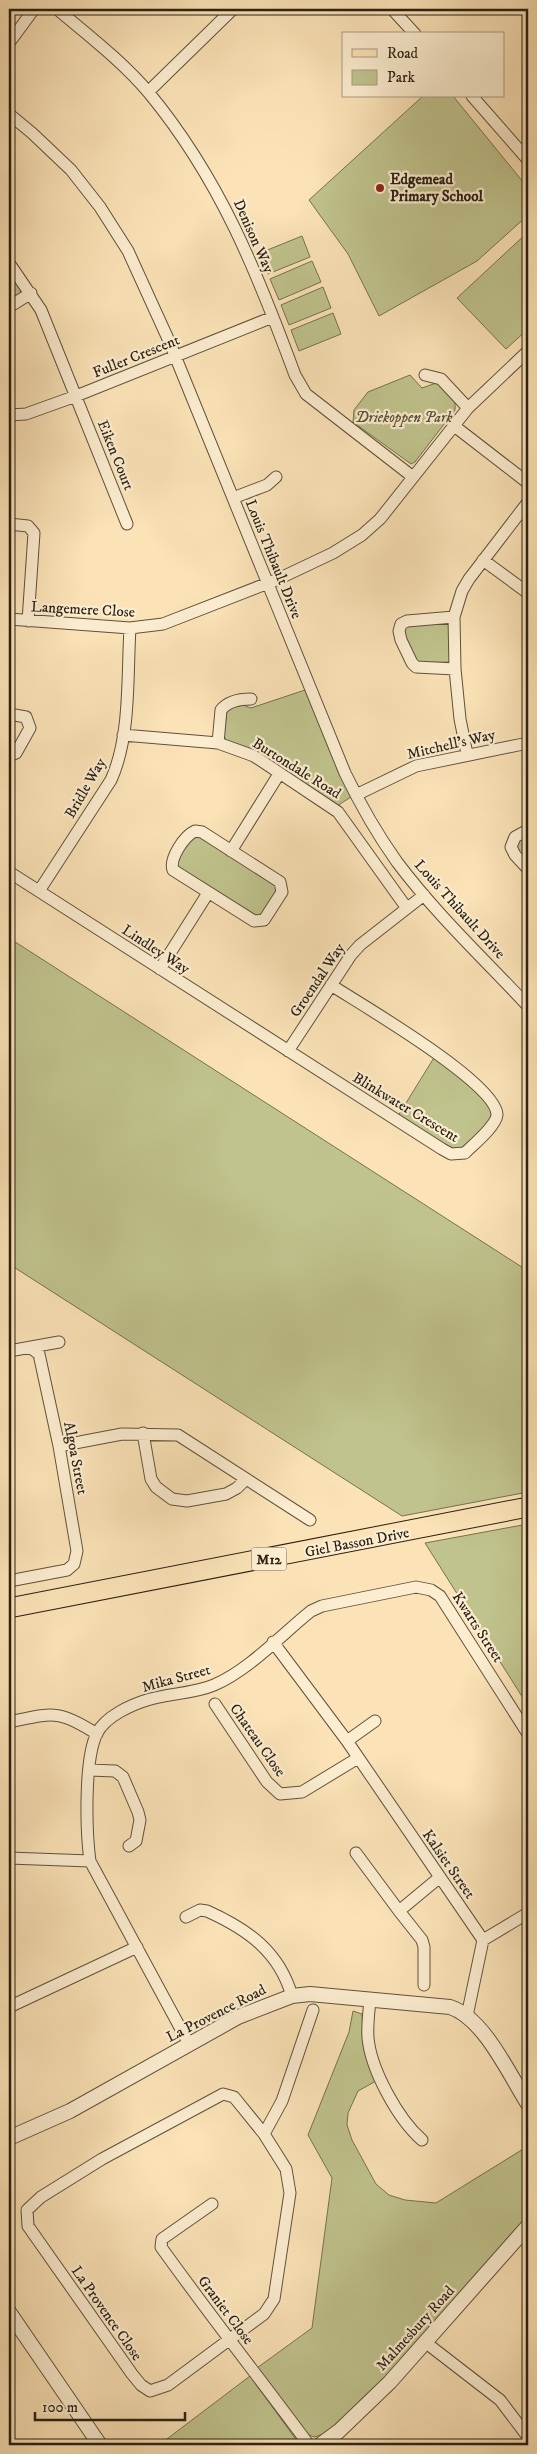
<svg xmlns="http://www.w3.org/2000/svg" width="537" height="2454" viewBox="0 0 537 2454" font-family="'IM FELL DW Pica',serif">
	<rect width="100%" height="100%" fill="#fbe3b7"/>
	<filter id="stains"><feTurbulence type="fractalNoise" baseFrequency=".004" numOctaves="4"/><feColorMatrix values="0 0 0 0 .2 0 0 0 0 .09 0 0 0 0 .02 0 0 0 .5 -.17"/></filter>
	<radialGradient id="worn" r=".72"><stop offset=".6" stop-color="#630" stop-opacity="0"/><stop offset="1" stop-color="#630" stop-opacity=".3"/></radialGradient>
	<path fill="#c0c38d" stroke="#747250" d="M423 96H453L528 188V215L477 261 379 316 348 254 309 200Z
		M528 232V329L506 349 457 298Z
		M302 236 310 257 268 274 260 253Z
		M312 261 321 282 279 300 270 279Z
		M9 271 21 289 20 295 9 303Z
		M323 287 331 308 289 325 281 305Z
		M333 313 341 334 299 351 291 330Z
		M410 375 422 388 439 382C447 390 457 398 455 410L415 462 411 464 353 422 354 410 368 392Z
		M451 621 450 662 416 663 403 630 407 625Z
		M305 690 351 797 337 806 226 740 224 736 227 710 240 704 251 708Z
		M528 834V863L517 851V841Z
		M196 835 274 882 278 890 259 918 177 867C178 856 186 840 196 835Z
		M9 938 528 1271V1492L402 1516 9 1264Z
		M435 1056 452 1068 492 1109 493 1118 463 1149 457 1152 398 1116Z
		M528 1524V1706L425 1543Z
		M353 2011 362 2014 364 2050 376 2081 358 2091 348 2113 347 2125 352 2140 376 2184 389 2195 405 2200 436 2203 528 2146V2219L364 2401 324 2434 314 2437 307 2434 257 2368 312 2328 332 2178 308 2135 349 2032Z
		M250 2376 300 2445H159Z"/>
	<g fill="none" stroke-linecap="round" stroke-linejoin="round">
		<g stroke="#5e513d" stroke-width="13">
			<path id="minor" d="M57 9C88 35 123 62 149 93 220 179 257 272 295 375L306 394 413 477
				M392 9 415 34
				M9 43 34 9
				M148 92 233 9
				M472 96 528 160
				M9 114 32 133 71 170 100 207 128 251 169 341 345 773C360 804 377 834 397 862 436 914 484 959 528 1006
				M9 263 41 310 127 524
				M9 307 31 293
				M425 375 441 379 468 408
				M9 415 26 414 76 396 273 317
				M453 425 528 483
				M233 498 267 485 276 477
				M9 524 28 526 34 533 28 621
				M483 560 528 593
				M454 617 407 621 401 624 399 631 401 640 412 663 416 667 455 669
				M9 619 130 628 163 624 276 580 333 553 362 535 380 519 468 408 528 351
				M9 714 26 717 30 728 16 753 9 756
				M123 735 218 743 254 756 338 812 406 907
				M218 743 221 710C228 701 241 699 251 699
				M467 754 460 719 455 669 454 617 462 591 469 579 528 502
				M356 795 416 766 528 743
				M528 830 515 837 511 847 515 855 528 869
				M195 831 202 832 280 882 282 892 264 920 254 921 173 870C169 859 184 836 195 831Z
				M231 851 279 774
				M9 872 442 1149 451 1154 465 1153C473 1145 496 1126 497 1115 497 1083 360 1004 331 985
				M39 891 111 780C131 736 127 676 130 628
				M160 969 208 893
				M288 1051 351 955 360 945 424 895
				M9 1351 59 1342
				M143 1433 151 1479 156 1487 172 1499 187 1501 226 1494 237 1488 245 1480
				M59 1446 122 1434 178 1435 310 1520
				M9 1581 67 1570 74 1564 77 1551 59 1446 39 1354 31 1348
				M273 1642 347 1741 483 1940 467 2016
				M215 1704 267 1782 280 1794 302 1792 358 1758
				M9 1722C53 1713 58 1709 97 1734
				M347 1741 375 1721
				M89 1770 115 1771 123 1777 138 1812 140 1820 136 1841 129 1846
				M356 1853 399 1911
				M9 1858 90 1861
				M186 1917 200 1910 207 1911C247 1929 279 1951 292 1996
				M483 1940 528 1913
				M424 1985V1947L422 1940 399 1911 440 1877
				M370 1999C369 2012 367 2025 368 2038 371 2070 398 2119 422 2140
				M9 2007 137 1947
				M189 2044 90 1861C86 1831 84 1759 97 1733 106 1716 131 1705 147 1700 169 1693 193 1694 214 1685 249 1670 281 1635 311 1611L322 1606 416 1587 431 1590 440 1596 528 1734
				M223 2094 234 2097 264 2134 286 2169 290 2193 274 2299 264 2314 168 2385 150 2391 141 2385 132 2374 28 2226 27 2210 41 2197 102 2159Z
				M264 2134 282 2101 313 2010
				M212 2204 162 2239 161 2247C209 2314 260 2379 309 2445
				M425 2342 500 2400 528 2437"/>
		</g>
		<g stroke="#5e513d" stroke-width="16">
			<path id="tertiary" d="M9 2138 70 2111 238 2017 292 1996 310 1994 450 2007C484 2018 509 2074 528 2104
				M9 2312 100 2445
				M320 2445 339 2431 390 2382 528 2226"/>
		</g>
		<g stroke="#292014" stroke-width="21">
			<path id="primary" d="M9 1608 528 1507"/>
		</g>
		<use href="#minor" stroke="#fcedd0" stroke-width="11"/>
		<use href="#tertiary" stroke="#fcedd0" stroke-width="14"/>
		<use href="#primary" stroke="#fbe3b7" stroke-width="19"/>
	</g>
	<circle fill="#8f2418" stroke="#fcedd0" stroke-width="2" cx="380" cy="188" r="5"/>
	<g text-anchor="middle" stroke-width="4.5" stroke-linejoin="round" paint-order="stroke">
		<rect fill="#fcedd0" stroke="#685e4c" stroke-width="1" x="251.5" y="1547.5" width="35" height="23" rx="4"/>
		<g font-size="14" font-weight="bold" fill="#292014">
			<text x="269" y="1564">M12</text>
		</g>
		<g font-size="15" font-weight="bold" fill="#292014" stroke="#fcedd0" text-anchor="start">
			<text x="390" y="184">Edgemead<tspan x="390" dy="17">Primary School</tspan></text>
		</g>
		<g font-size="15" fill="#292014" stroke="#fcedd0">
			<text transform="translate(254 236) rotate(66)" y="5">Denison Way</text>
			<text transform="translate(136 356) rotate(-22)" y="5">Fuller Crescent</text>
			<text transform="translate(116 455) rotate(68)" y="5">Eiken Court</text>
			<text transform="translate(274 559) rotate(68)" y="5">Louis Thibault Drive</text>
			<text transform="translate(83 609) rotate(3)" y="5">Langemere Close</text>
			<text transform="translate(451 744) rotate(-13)" y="5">Mitchell's Way</text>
			<text transform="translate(297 768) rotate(32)" y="5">Burtondale Road</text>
			<text transform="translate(85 788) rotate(-60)" y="5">Bridle Way</text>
			<text transform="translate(460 909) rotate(48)" y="5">Louis Thibault Drive</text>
			<text transform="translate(156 949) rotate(33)" y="5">Lindley Way</text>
			<text transform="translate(317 980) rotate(-56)" y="5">Groendal Way</text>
			<text transform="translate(406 1107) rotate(31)" y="5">Blinkwater Crescent</text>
			<text transform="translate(76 1458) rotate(79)" y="5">Algoa Street</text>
			<text transform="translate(357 1542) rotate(-11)" y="5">Giel Basson Drive</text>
			<text transform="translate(478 1627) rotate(57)" y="5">Kwarts Street</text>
			<text transform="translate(176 1678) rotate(-15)" y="5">Mika Street</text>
			<text transform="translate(258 1740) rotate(55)" y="5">Chateau Close</text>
			<text transform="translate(449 1864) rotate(55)" y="5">Kalsiet Street</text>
			<text transform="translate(216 2013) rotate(-27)" y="5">La Provence Road</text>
			<text transform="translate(226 2310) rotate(53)" y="5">Graniet Close</text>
			<text transform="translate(107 2313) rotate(55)" y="5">La Provence Close</text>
			<text transform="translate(415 2328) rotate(-48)" y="5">Malmesbury Road</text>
		</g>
		<g font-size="15" font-style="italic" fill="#565138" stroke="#fcedd0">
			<text x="404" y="422">Driekoppen Park</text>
		</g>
	</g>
	<rect width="537" height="2454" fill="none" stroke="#fbe3b7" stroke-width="30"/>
	<rect x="10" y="10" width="517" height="2434" fill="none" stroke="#292014" stroke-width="2.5"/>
	<rect x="15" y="15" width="507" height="2424" fill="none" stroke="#292014"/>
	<rect x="342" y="32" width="162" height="65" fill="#fcedd0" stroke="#a89b85"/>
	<rect x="352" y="49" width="25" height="8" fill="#fbe3b7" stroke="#a89b85"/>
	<text x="387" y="58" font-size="15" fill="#292014">Road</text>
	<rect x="352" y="70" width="25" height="15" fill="#c0c38d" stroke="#a89b85"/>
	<text x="387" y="82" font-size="15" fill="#292014">Park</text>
	<path d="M35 2412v8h150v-8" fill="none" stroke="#292014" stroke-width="2.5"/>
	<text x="42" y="2412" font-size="15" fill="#292014" stroke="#fcedd0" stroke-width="4" paint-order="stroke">100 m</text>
	<rect width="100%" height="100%" filter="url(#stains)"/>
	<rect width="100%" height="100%" fill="url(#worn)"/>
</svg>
